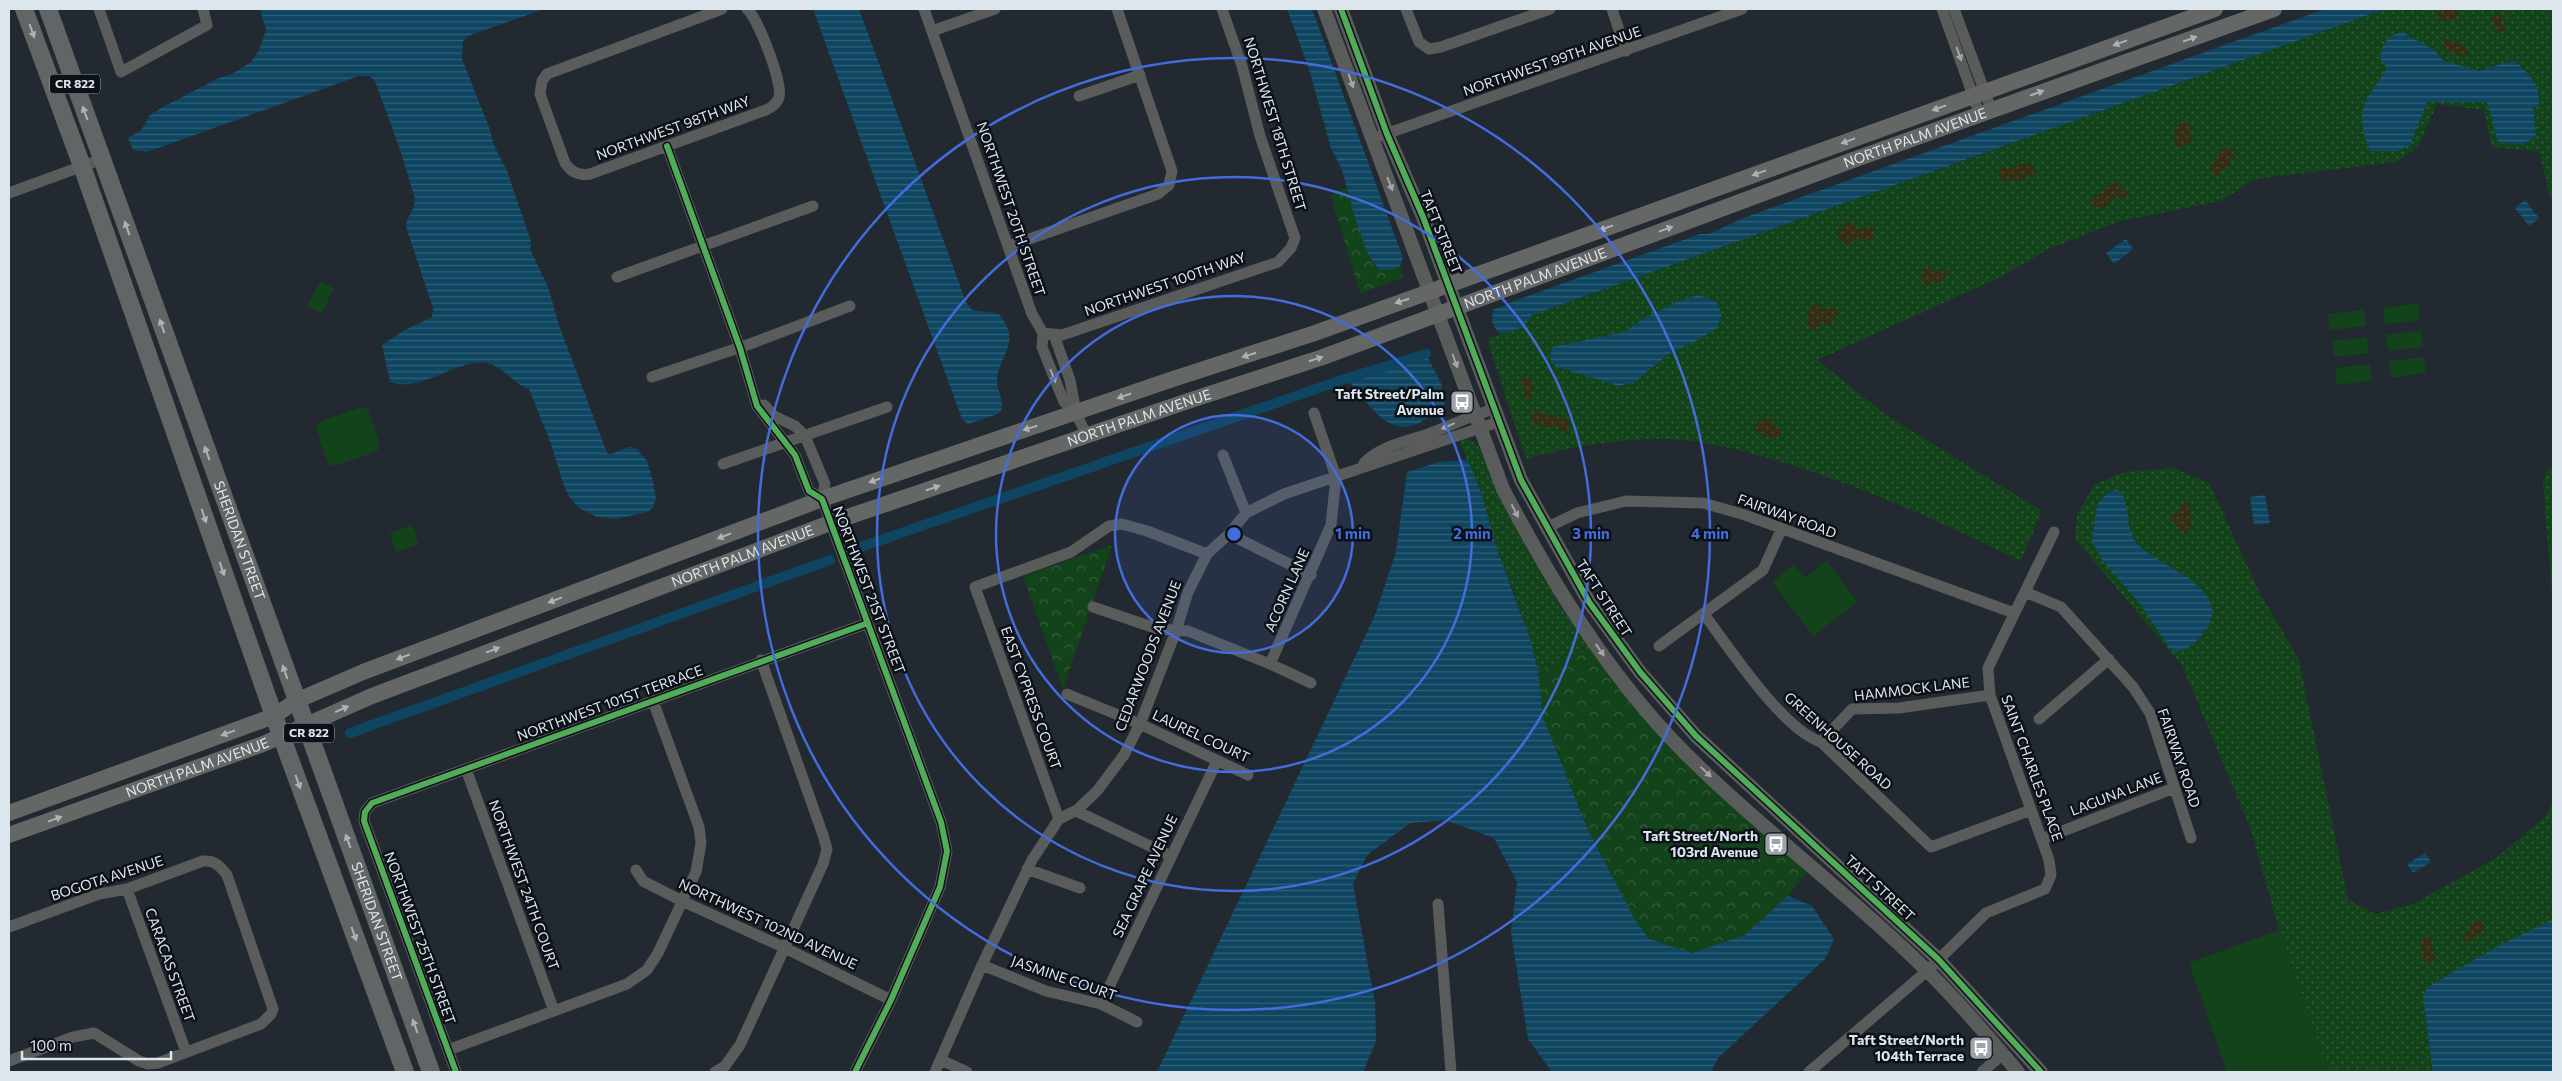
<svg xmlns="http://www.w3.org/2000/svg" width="2562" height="1081" viewBox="0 0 2562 1081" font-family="Commissioner,sans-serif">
	<defs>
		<pattern id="grass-dots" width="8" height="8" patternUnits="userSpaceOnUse" patternTransform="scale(1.25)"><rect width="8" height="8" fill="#13431b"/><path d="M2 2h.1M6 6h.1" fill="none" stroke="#355e3c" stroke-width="1.8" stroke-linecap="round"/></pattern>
		<pattern id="sand-dots" width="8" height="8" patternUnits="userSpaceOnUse" patternTransform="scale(1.25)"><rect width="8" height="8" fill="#342e13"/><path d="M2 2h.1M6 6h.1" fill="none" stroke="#514c36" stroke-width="1.8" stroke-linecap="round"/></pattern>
		<pattern id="park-crowns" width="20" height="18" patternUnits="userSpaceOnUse" patternTransform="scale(1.25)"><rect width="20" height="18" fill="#13431b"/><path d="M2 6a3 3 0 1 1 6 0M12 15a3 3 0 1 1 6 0" fill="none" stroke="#355e3c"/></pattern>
		<pattern id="water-rules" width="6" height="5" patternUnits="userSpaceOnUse" patternTransform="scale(1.25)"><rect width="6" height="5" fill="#0e4662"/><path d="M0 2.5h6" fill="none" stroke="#316179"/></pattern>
	</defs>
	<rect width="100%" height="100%" fill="#232930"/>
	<path fill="url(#grass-dots)" d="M2385 9H2553V208L2539 152 2492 147 2484 110 2437 104 2417 148 2396 162 2255 179 2220 201 2117 222 2049 249 1994 280 1817 360 1889 417 2042 511 2021 561C1947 525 1873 491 1794 466 1752 453 1709 440 1665 439 1617 439 1572 446 1526 459L1487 339 1524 327 1532 315Z
		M1467 439 1474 442 1480 449 1525 546 1561 607 1591 649 1538 671 1515 595 1496 546 1482 495 1459 440Z
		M2553 466V609L2543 482 2547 469Z
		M2173 468 2209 483 2260 593 2299 660 2348 900 2376 914 2413 904 2496 858 2546 816 2553 801V1072H2329L2279 930 2252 833 2182 665 2075 539 2077 515 2095 484 2125 472Z"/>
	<path fill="url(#sand-dots)" d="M2449 9 2457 11 2458 17 2445 22 2437 18 2438 12Z
		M2499 14 2503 17 2501 22 2505 28 2500 34 2491 20 2493 16Z
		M2445 39 2462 44 2469 55C2461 59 2446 51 2442 43Z
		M2183 122 2192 126V129L2188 133 2193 141 2177 147C2171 141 2177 126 2183 122Z
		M2227 147 2234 153 2235 157 2230 159V166L2223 168 2221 174 2215 176 2210 169 2221 150Z
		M2028 163 2036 168 2034 175 2027 176 2023 181 2015 179 2006 182 2001 179 1999 173 2001 168H2010Z
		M2115 182 2121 184V190L2127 192 2126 199 2114 198C2108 204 2103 212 2093 207L2091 200 2094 195 2103 192 2108 186Z
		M1850 222 1858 229 1872 227 1874 240 1862 241 1856 238 1849 244 1839 240 1837 230 1844 228 1846 223Z
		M1930 267 1935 272 1943 269 1946 273 1945 278 1939 283 1932 281 1929 285 1923 284 1921 269Z
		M1817 303 1820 305 1822 310 1835 307 1839 315 1831 319V326L1820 322 1816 329 1812 330 1806 322 1811 307Z
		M1528 376C1535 382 1534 391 1531 398L1527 399 1523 395 1526 388 1520 383 1522 378Z
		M1536 412 1568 419 1571 427 1564 433 1555 424 1547 429 1541 423H1532L1531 416Z
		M1765 419 1771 420 1775 426 1780 427 1782 432 1779 437 1768 438 1755 431 1754 425Z
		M2186 501 2190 506 2191 528 2185 533 2181 532 2170 516 2179 513 2180 504Z
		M2479 920 2484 924V931L2464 943 2462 938 2469 931 2470 924Z
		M2426 936 2431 938 2435 959 2430 963 2424 960 2421 941Z"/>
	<path fill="url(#park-crowns)" d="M1345 188 1347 189 1356 221 1389 270 1400 266 1403 278 1360 293 1331 195Z
		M1112 545 1063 689 1023 576Z
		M1591 649 1682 750 1807 872 1788 896 1745 935 1692 953 1649 939 1634 918 1588 830 1543 717 1538 671Z"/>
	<path fill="#13431b" d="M320 281 334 288 322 313 307 306Z
		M2418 303 2420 320 2385 324 2383 308Z
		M2364 310 2366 326 2330 330 2328 314Z
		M2421 330 2423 347 2388 351 2386 335Z
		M2367 337 2369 353 2334 357 2332 341Z
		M2424 357 2426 373 2391 378 2389 361Z
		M2370 364 2372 380 2337 385 2335 368Z
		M361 407 368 410 380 444 377 451 335 466 328 464 316 428 319 422Z
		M412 525 419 544 396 552 390 533Z
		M1827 561 1857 602 1813 636 1772 582 1794 565 1805 578Z
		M2279 930 2329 1072H2227L2189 963Z"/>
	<path fill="url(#water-rules)" d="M260 9H544L468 36 463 41 462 59 489 127 494 145 507 171 531 241 530 249 548 287 559 325 607 453 611 454 629 447 637 449 647 461 652 477 656 498 653 507 648 512 615 519 595 516 579 508 570 498 564 486 550 441 529 389C513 384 503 366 487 363 456 358 425 393 390 382L382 345 403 331 432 317 433 308 407 230 406 223 414 206 415 199 401 152 375 81 369 76H359L147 152 133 150 128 138 141 131 150 115 161 108 219 78 232 74 251 62 259 50 266 30Z
		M813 9H859L966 302 972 310 999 314C1023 344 998 354 997 382 997 391 1006 404 1000 412 998 415 973 422 968 424L962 419Z
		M1287 9H1312L1403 258 1400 266 1389 270H1379L1368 254 1356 221 1342 170 1331 148 1309 69Z
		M2325 9H2385L1532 315 1524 327 1502 334C1492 328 1491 321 1493 310L1517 300 1700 234H1709L1746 217Z
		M2402 32 2434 50 2444 61 2480 71 2504 63 2516 62C2529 74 2541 86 2539 104L2533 108 2536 136 2522 145 2498 142 2487 102H2427L2410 145 2397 151H2370C2354 109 2364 103 2387 68L2380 58C2381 44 2388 35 2402 32Z
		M2525 200 2539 218 2529 226 2515 208Z
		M2126 239 2133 249 2114 264 2106 253Z
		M1699 295 1716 302 1722 314 1717 328 1696 341 1667 355 1636 381 1619 386 1555 366 1550 358 1552 347 1625 332 1640 321 1679 301Z
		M1426 354 1441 383 1445 403C1413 435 1392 436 1364 399 1358 391 1352 387 1348 378Z
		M1468 460 1482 495 1496 546 1531 642 1538 671 1543 717 1588 830 1634 918 1649 939 1692 953 1745 935 1788 896 1812 906 1834 939 1826 958 1718 1058 1711 1072H1552L1528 1039 1511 933 1517 882 1494 838 1445 820 1410 823 1367 855 1353 884 1375 1003 1376 1041 1363 1072H1157L1375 615 1396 552 1407 472 1439 462Z
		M2116 490 2121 492 2124 498C2129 512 2127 530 2136 542 2152 565 2237 587 2205 631 2198 641 2187 651 2174 652L2169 647 2140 604 2103 561 2092 541 2097 505 2106 494Z
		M2265 495 2270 523 2254 525 2250 497Z
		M2425 853 2431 862 2413 873 2407 864Z
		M2553 919V1072H2433L2423 996 2428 987 2496 947Z"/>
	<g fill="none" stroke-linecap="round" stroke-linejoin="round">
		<path stroke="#0e4662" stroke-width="10" d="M855 549 1348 378 1426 354
			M350 733 830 560"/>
		<path stroke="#595c5a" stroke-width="11" d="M99 9 121 72 207 25 203 9
			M722 9 547 74 542 81 540 94 565 163C571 172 579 176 590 174L766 110C772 107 777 104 779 97 783 83 758 18 747 9
			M924 9 1032 314 1043 333 1042 347 1064 402 1076 413
			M1406 9 1419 42 1429 49 1441 47 1550 9
			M1612 9 1626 51
			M1942 9 1980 115
			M1954 9 1991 109
			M932 31 995 9
			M1079 96 1140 75
			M1380 136 1742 9
			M667 146 740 348 757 406 795 455 809 491 822 499 941 822 947 851 940 887 891 1000 855 1072
			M9 193 102 159
			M1009 246 1158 194 1169 185 1172 171 1117 9
			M617 277 813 206
			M1043 333 1062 335 1278 262 1291 248 1295 238 1260 136 1242 66 1222 9
			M1054 335 1070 380 1076 413 1087 436
			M652 377 750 344 850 306
			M764 405 774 416 795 426 805 436 825 484 822 499
			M1223 455 1246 513
			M1364 463C1381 445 1410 441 1431 433 1452 425 1472 415 1494 409
			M723 464 887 407
			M1546 528 1577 513 1626 501 1703 503 1745 515 2014 613
			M1229 534 1311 575
			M2025 592 2061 607 2133 687 2150 713 2191 838
			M1093 607 1158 629 1188 631 1270 664 1311 683
			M1704 614C1729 648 1783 730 1821 742L1931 847 2031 810
			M1659 646 1763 570 1781 530
			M1270 664 1331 525 1336 477 1314 413
			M1067 694 1140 724 1248 775
			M2039 719 2109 659
			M1821 742 1852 709 1899 708 1990 695
			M466 769 554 1011
			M1076 811 1171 856
			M1059 819 975 587 1071 552 1109 526 1122 524 1147 531 1207 554
			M2042 839 2174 788
			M1027 869 1080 888
			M636 870 643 881 682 901 785 948 891 1000
			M127 889 186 1052
			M1438 904 1451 1072
			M9 927 99 894 127 889 203 861C215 860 220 866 227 875L273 1009 271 1014 261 1024 158 1063 148 1064 139 1061 94 1033 73 1037 9 1061
			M982 965 1046 991 1101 1004 1137 1022
			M1101 1004 1217 761
			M448 1050 627 984 647 970 658 953 696 872 701 843 699 827 653 701
			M941 1060 967 1072
			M456 1072 364 821 365 812 372 803 868 623
			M715 1072 725 1066 740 1045 823 864 827 849 823 835 761 660
			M935 1072 982 965 1032 860 1059 819 1077 810 1097 791 1124 755 1140 724 1176 631 1188 592 1207 554 1229 534 1246 513 1284 494 1498 422
			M1809 1072 1927 971 1986 913 2045 889 2051 875 2049 860 1990 695 1988 668 2054 532
			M1982 1072 2003 1054"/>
		<path stroke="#595c5a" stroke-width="14" d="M1324 9 1503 489C1552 583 1608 675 1683 751 1756 824 1840 887 1915 959 1952 994 1986 1034 2018 1072
			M1341 9 1387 134 1423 217 1521 480 1589 602 1640 672 1696 736 1938 959 2041 1072"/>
		<g stroke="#646766" stroke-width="16">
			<path d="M9 813 274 716 296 701 363 672 822 499 1170 380 1315 333 2215 9"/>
			<path id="s1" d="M9 835 263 744 372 696 830 523 1188 401 1323 357 1842 164 2274 9"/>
		</g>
		<g stroke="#626565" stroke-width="18">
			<path d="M24 9 82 166 274 716 405 1072"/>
			<path id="s2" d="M48 9 431 1072"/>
		</g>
		<g stroke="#0c1117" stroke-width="9">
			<path id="cycleway" d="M1341 9 1387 134 1423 217 1521 480 1589 602 1640 672 1696 736 1938 959 2041 1072
				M667 146 740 348 757 406 795 455 809 491 822 499 941 822 947 851 940 887 891 1000 855 1072
				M456 1072 364 821 365 812 372 803 868 623"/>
		</g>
		<use href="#cycleway" stroke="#51ab58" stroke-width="6"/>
	</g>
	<defs><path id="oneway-solid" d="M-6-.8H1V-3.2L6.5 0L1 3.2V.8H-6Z" transform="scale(1.25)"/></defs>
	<g fill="#acb2b7">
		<use href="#oneway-solid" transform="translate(32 31) rotate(70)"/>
		<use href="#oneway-solid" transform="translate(85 113) rotate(-110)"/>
		<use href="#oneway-solid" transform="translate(127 228) rotate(-110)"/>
		<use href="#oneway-solid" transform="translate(162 326) rotate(-109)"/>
		<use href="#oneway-solid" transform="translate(207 453) rotate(-110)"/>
		<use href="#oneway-solid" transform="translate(204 516) rotate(71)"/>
		<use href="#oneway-solid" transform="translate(222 569) rotate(71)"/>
		<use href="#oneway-solid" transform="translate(285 672) rotate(-110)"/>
		<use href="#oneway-solid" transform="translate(298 782) rotate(70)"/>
		<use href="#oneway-solid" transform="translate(348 841) rotate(-110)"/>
		<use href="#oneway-solid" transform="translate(354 934) rotate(70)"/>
		<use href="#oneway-solid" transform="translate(415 1026) rotate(-110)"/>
	</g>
	<g fill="#adb3b7">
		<use href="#oneway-solid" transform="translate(2190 39) rotate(-20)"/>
		<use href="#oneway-solid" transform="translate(2120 43) rotate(160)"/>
		<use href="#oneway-solid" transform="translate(2037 93) rotate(-20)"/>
		<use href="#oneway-solid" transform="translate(1939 108) rotate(160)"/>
		<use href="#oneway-solid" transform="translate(1848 141) rotate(160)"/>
		<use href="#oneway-solid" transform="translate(1759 173) rotate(160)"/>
		<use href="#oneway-solid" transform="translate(1606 228) rotate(160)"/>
		<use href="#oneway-solid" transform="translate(1666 229) rotate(-20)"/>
		<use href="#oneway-solid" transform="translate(1402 301) rotate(162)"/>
		<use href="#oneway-solid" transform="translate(1249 355) rotate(162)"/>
		<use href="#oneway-solid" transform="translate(1316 359) rotate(-18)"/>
		<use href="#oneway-solid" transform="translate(1124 396) rotate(161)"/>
		<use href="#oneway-solid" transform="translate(1030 428) rotate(162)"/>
		<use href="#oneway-solid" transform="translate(876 480) rotate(161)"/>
		<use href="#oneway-solid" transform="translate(933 488) rotate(-19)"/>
		<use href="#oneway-solid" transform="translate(724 536) rotate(159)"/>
		<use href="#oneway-solid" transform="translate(555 600) rotate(159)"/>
		<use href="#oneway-solid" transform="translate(493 650) rotate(-21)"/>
		<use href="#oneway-solid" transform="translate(403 657) rotate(159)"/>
		<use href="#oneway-solid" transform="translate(342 709) rotate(-24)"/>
		<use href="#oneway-solid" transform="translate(228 733) rotate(160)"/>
		<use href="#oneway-solid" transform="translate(55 819) rotate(-20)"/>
	</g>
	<g fill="#a2a7ab">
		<use href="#oneway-solid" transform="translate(1959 54) rotate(70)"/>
		<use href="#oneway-solid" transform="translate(1351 81) rotate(70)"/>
		<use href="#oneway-solid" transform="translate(1390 184) rotate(68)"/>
		<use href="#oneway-solid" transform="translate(1455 361) rotate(70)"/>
		<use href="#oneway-solid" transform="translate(1053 376) rotate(69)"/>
		<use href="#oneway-solid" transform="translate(1448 426) rotate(157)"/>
		<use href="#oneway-solid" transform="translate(1515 511) rotate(63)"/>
		<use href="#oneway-solid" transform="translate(1600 650) rotate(55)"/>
		<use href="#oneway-solid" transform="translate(1706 772) rotate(43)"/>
	</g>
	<circle cx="1234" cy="534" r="119" fill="#436cdc" fill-opacity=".12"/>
	<g fill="none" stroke="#436cdc" stroke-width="2.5">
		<circle cx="1234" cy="534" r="119"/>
		<circle cx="1234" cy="534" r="238"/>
		<circle cx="1234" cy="534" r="357"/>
		<circle cx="1234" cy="534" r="476"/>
	</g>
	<defs>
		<g id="bus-square" transform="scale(1.25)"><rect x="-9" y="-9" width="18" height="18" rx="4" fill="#9ca3ab" stroke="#0c1117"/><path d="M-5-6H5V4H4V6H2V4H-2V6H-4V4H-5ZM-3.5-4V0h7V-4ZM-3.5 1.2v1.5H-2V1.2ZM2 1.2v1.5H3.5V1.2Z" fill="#fff"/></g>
	</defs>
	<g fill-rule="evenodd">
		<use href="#bus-square" x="1462" y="402"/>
		<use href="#bus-square" x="1776" y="844"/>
		<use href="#bus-square" x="1981" y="1048"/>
	</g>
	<g text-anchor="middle" stroke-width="5" stroke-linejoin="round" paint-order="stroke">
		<g fill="#0c1117" stroke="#9ea5ad" stroke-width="1">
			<rect x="50" y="74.5" width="50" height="19" rx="4"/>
			<rect x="284" y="723.5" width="50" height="19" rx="4"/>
		</g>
		<g font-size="12" font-weight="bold" fill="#dde5ed">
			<text x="75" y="88">CR 822</text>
			<text x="309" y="737">CR 822</text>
		</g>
		<g font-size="14" fill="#dde5ed" stroke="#0c1117">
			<text transform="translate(1552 61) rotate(-19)" y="5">NORTHWEST 99TH AVENUE</text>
			<text transform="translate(1275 124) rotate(73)" y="5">NORTHWEST 18TH STREET</text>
			<text transform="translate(673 128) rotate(-20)" y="5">NORTHWEST 98TH WAY</text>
			<text dy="5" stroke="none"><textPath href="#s1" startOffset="2030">NORTH PALM AVENUE</textPath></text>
			<text transform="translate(1011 209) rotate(71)" y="5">NORTHWEST 20TH STREET</text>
			<text transform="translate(1441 232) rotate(68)" y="5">TAFT STREET</text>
			<text dy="5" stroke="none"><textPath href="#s1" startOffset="1625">NORTH PALM AVENUE</textPath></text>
			<text transform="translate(1165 284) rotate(-19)" y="5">NORTHWEST 100TH WAY</text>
			<text dy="5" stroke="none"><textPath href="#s1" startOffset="1205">NORTH PALM AVENUE</textPath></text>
			<text transform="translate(1787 516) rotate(20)" y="5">FAIRWAY ROAD</text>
			<text dy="5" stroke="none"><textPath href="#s2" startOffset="565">SHERIDAN STREET</textPath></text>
			<text dy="5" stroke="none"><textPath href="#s1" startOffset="785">NORTH PALM AVENUE</textPath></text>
			<text transform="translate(869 590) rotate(69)" y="5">NORTHWEST 21ST STREET</text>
			<text transform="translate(1287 590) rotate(-66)" y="5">ACORN LANE</text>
			<text transform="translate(1604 598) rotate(57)" y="5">TAFT STREET</text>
			<text transform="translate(1148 656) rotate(-69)" y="5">CEDARWOODS AVENUE</text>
			<text transform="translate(1912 689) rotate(-7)" y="5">HAMMOCK LANE</text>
			<text transform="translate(1031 698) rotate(70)" y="5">EAST CYPRESS COURT</text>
			<text transform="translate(610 703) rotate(-20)" y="5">NORTHWEST 101ST TERRACE</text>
			<text transform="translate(1201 736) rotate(25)" y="5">LAUREL COURT</text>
			<text transform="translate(1838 741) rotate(42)" y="5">GREENHOUSE ROAD</text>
			<text transform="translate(2179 758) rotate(71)" y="5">FAIRWAY ROAD</text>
			<text dy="5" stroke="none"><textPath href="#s1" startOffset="200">NORTH PALM AVENUE</textPath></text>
			<text transform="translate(2032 768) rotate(70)" y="5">SAINT CHARLES PLACE</text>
			<text transform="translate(2116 794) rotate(-21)" y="5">LAGUNA LANE</text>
			<text transform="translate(1145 876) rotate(-65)" y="5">SEA GRAPE AVENUE</text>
			<text transform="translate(107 878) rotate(-18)" y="5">BOGOTA AVENUE</text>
			<text transform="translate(524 885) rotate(70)" y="5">NORTHWEST 24TH COURT</text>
			<text transform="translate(1880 888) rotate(43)" y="5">TAFT STREET</text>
			<text dy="5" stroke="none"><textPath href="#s2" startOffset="970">SHERIDAN STREET</textPath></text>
			<text transform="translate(768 924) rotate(25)" y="5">NORTHWEST 102ND AVENUE</text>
			<text transform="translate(420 938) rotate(70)" y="5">NORTHWEST 25TH STREET</text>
			<text transform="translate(170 965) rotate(70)" y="5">CARACAS STREET</text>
			<text transform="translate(1064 978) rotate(19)" y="5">JASMINE COURT</text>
		</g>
		<g font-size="14" font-weight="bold" fill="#dde5ed" stroke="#0c1117" text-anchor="end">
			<text x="1444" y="399">Taft Street/Palm<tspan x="1444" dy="16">Avenue</tspan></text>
			<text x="1758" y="841">Taft Street/North<tspan x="1758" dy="16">103rd Avenue</tspan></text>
			<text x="1964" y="1045">Taft Street/North<tspan x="1964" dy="16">104th Terrace</tspan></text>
		</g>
	</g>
	<circle cx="1234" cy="534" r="8" fill="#436cdc" stroke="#0c1117" stroke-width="2.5"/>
	<g font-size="15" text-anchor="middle" font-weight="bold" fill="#436cdc" stroke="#0c1117" stroke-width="5" stroke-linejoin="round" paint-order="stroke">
		<text x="1353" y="539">1 min</text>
		<text x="1472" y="539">2 min</text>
		<text x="1591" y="539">3 min</text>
		<text x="1710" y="539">4 min</text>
	</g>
	<rect width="2562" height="1081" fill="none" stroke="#dde5ed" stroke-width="20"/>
	<path d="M22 1051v8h149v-8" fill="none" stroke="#dde5ed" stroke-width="2.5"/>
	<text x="30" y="1051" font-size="15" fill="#dde5ed" stroke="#0c1117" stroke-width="4" paint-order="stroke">100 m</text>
</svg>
